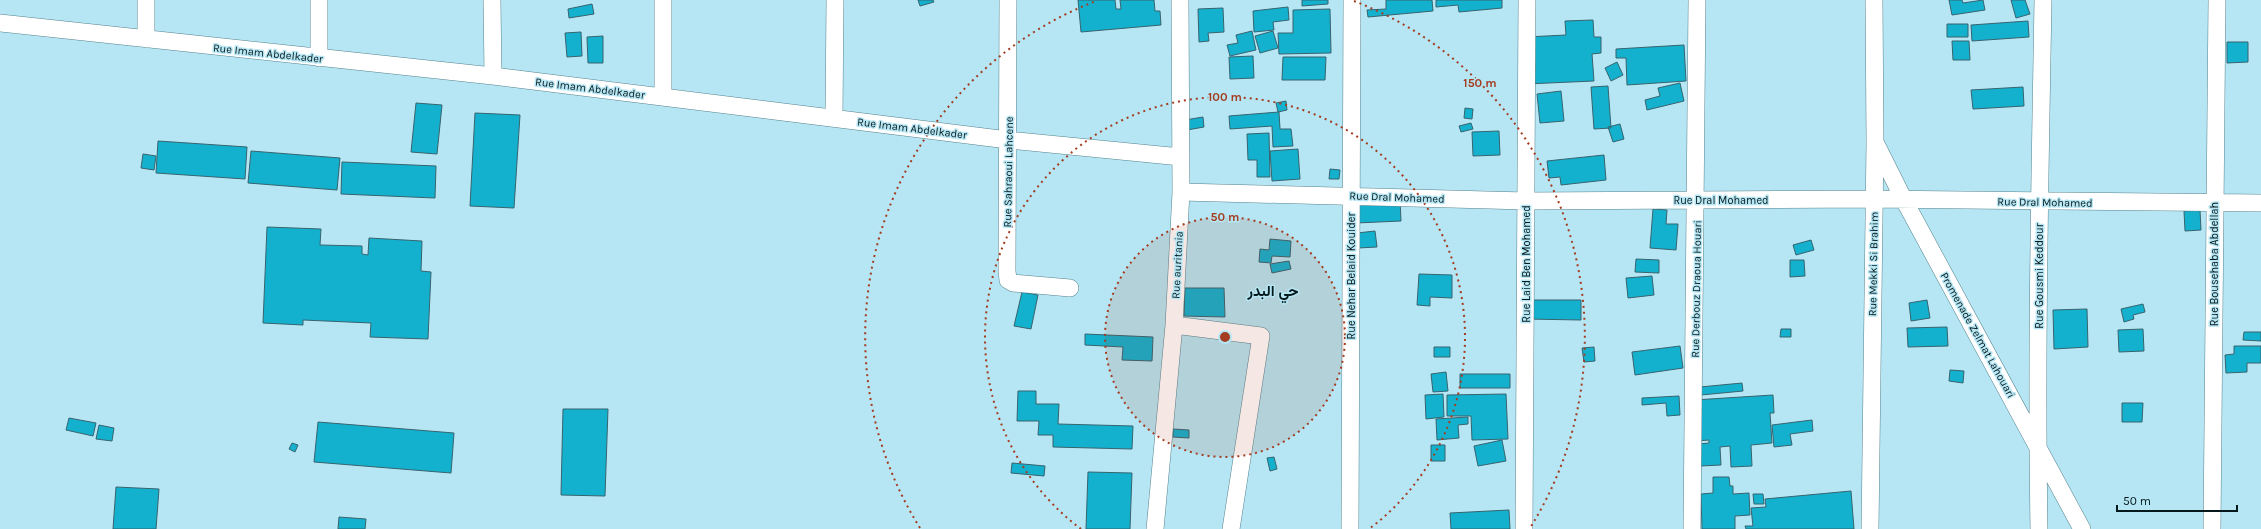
<svg xmlns="http://www.w3.org/2000/svg" width="2261" height="529" viewBox="0 0 2261 529" font-family="Karla,Vazirmatn,sans-serif">
	<rect width="100%" height="100%" fill="#b6e6f3"/>
	<path fill="#13b1ce" stroke="#37646f" d="M918 0H933L934 2 920 6Z
		M1078 0H1115L1116 9H1121L1120 0H1154L1155 11H1160L1161 25 1081 32Z
		M1302 0H1328V4L1302 6Z
		M1386 0H1432L1433 11 1368 17 1367 10 1386 9Z
		M1436 0H1502V8L1459 12 1458 5 1436 7Z
		M1949 0H1962L1963 3 1983 0 1985 10 1952 15Z
		M2011 0H2025L2030 14 2016 18Z
		M592 4 594 14 569 18 568 9Z
		M1288 7 1289 20 1273 22 1274 30 1254 32 1253 11Z
		M1223 8 1224 32 1208 33 1209 41 1199 42 1198 9Z
		M1330 9 1331 53 1279 54 1278 33H1293V10Z
		M1593 20 1594 37H1601V53L1592 54 1594 81 1526 84 1525 72 1535 71 1534 48 1526 37 1566 35 1565 21Z
		M2028 21 2029 37 1972 41 1971 25Z
		M1947 24H1968V37H1947Z
		M1252 31 1256 50 1230 56 1227 45 1238 43 1236 35Z
		M1273 31 1278 48 1260 53 1255 36Z
		M581 32 582 56 567 57 565 33Z
		M603 36V63H588L587 37Z
		M1952 41H1969L1970 60H1953Z
		M2227 42H2248V62L2227 63Z
		M1684 45 1686 81 1627 85 1626 58H1616V49Z
		M1253 56 1254 78 1230 79 1229 57Z
		M1283 57H1326L1325 80H1282Z
		M1617 62 1623 75 1611 81 1605 68Z
		M1680 83 1684 101 1647 110 1645 100 1660 96 1658 88Z
		M1608 86 1611 128 1594 129 1591 87Z
		M2023 87 2024 106 1973 109 1971 90Z
		M1561 91 1564 121 1540 123 1537 94Z
		M1286 101 1287 110 1278 112 1276 103Z
		M416 103 442 105 437 154 411 152Z
		M1465 108 1473 109 1472 119 1464 118Z
		M1279 112 1280 129H1291L1293 146 1273 147 1272 126 1230 129 1229 116Z
		M475 113 520 115 514 208 470 206Z
		M1203 117 1204 127 1187 130 1185 120Z
		M1471 123 1473 129 1461 132 1459 126Z
		M1620 124 1624 139 1613 142 1608 127Z
		M1499 131 1500 155 1473 156 1472 132Z
		M1269 133 1270 177H1257V160H1248L1247 134Z
		M158 141 247 147 245 179 156 173Z
		M1298 149 1300 179 1272 181 1270 151Z
		M251 151 340 158 337 190 248 183Z
		M143 154 156 156 154 170 141 168Z
		M1604 155 1606 180 1561 185 1560 177 1549 178 1547 161Z
		M342 162 436 166 435 198 341 194Z
		M1330 169 1340 170 1339 179H1329Z
		M1400 200 1401 221 1356 223 1355 201Z
		M1653 209 1667 210 1666 224H1678L1676 250 1650 248Z
		M2200 210 2201 230 2185 231 2184 211Z
		M267 227 321 229 320 245 362 246V254L368 255 369 238 422 241 421 271 431 272 428 339 370 337 371 323 303 320V325L263 323Z
		M1375 231 1377 247 1358 248 1357 233Z
		M1270 239 1291 241 1290 257 1272 256 1271 263 1259 262 1260 249 1269 250Z
		M1811 240 1814 250 1796 255 1793 245Z
		M1636 259 1659 260V273L1635 272Z
		M1790 260H1804L1805 276 1790 277Z
		M1289 261 1291 269 1272 273 1270 264Z
		M1419 274 1452 275V298L1430 297V306L1417 305Z
		M1652 276 1654 295 1628 298 1626 278Z
		M1185 288H1224L1225 317 1184 316Z
		M1022 292 1038 295 1031 329 1014 326Z
		M1527 300H1581V320L1527 319Z
		M1927 300 1930 318 1911 321 1909 303Z
		M2143 304 2145 312 2133 315 2134 319 2124 322 2121 309Z
		M2087 309 2088 347 2054 349 2053 310Z
		M1947 327 1948 346 1908 347 1907 328Z
		M1781 329H1791V337H1780Z
		M2143 329 2144 351 2119 352 2118 330Z
		M2244 332H2261V341L2243 340Z
		M1085 334 1153 337 1152 361 1122 360 1123 347 1085 345Z
		M1680 346 1683 368 1635 375 1632 352Z
		M2234 346H2261V363H2247V372L2226 373 2225 355 2234 354Z
		M1434 347H1450V357H1434Z
		M1594 347 1595 361 1584 362 1582 348Z
		M1950 370 1964 371 1963 383 1949 381Z
		M1446 372 1448 391 1433 392 1431 374Z
		M1460 374H1510V388H1460Z
		M1742 383 1743 391 1701 395 1700 387Z
		M1018 391H1036V404H1059L1058 424 1133 426 1132 449 1053 447V435H1038L1039 421H1017Z
		M1443 394 1444 417 1426 419 1425 395Z
		M1506 394 1508 439 1472 440 1471 416H1447V395Z
		M1773 395 1774 413H1770L1772 443 1751 445 1752 466 1731 467 1730 446 1720 447 1721 465 1700 466 1699 444 1709 443V440L1697 441 1694 400Z
		M1679 396 1680 415 1667 416 1666 403 1642 405V398Z
		M2122 403H2143L2142 422H2122Z
		M563 409H608L605 496 561 495Z
		M1468 417V424L1458 425 1459 438 1437 440 1436 419Z
		M69 418 96 423 93 436 66 430Z
		M1812 420 1813 431 1790 434 1792 445 1774 447 1772 425Z
		M318 422 454 433 451 473 314 462Z
		M99 425 114 428 112 441 96 439Z
		M1173 429 1189 430V438L1173 437Z
		M1502 440 1506 461 1478 466 1474 446Z
		M292 443 298 445 295 452 289 449Z
		M1431 445H1445V461H1431Z
		M1274 457 1277 469 1270 471 1267 458Z
		M1012 463 1045 466 1044 476 1011 473Z
		M1088 472 1132 473 1130 529H1086Z
		M1713 477H1729L1730 486H1733V494L1749 493 1750 515 1735 516V529H1702L1701 494 1713 493Z
		M116 487 159 489 156 529H113Z
		M1851 491 1854 529H1746L1745 526H1753L1751 508 1766 507 1765 499Z
		M1753 494H1763L1764 504H1754Z
		M1509 510 1510 529H1451L1450 513Z
		M339 517 366 519 365 529H338Z"/>
	<g fill="none" stroke-linecap="round" stroke-linejoin="round">
		<g stroke="#55838e" stroke-width="18">
			<path id="minor" d="M146 0V39
				M492 0 493 76
				M1008 0 1007 271 1008 280 1013 283 1070 288
				M0 23 493 76 1008 140 1181 157
				M319 58V0
				M663 97V0
				M834 118 835 0
				M1876 144 1904 200 2082 529
				M1181 192 1526 201 1873 199 2261 203
				M1174 325 1261 336 1231 529
				M1155 529 1174 325 1181 192 1180 0
				M1350 529 1352 0
				M1524 529 1527 0
				M1692 529 1697 0
				M1870 529 1875 142 1874 0
				M2039 529C2036 353 2040 176 2043 0
				M2212 529 2217 0"/>
		</g>
		<use href="#minor" stroke="#fff" stroke-width="17"/>
	</g>
	<circle cx="1225" cy="337" r="120" fill="#a43c20" fill-opacity=".12"/>
	<g fill="none" stroke="#a43c20" stroke-width="2" stroke-dasharray="2 4">
		<circle cx="1225" cy="337" r="120"/>
		<path d="M1081 529A240 240 0 1 1 1369 529"/>
		<path d="M920 528A360 360 0 0 1 1096 1M1354 1A360 360 0 0 1 1530 528"/>
	</g>
	<g text-anchor="middle" stroke-width="3" stroke-linejoin="round" paint-order="stroke">
		<g font-size="11" fill="#05181c" stroke="#b6e6f3">
			<text transform="translate(268 53) rotate(6)" y="4">Rue Imam Abdelkader</text>
			<text transform="translate(590 88) rotate(7)" y="4">Rue Imam Abdelkader</text>
			<text transform="translate(912 128) rotate(7)" y="4">Rue Imam Abdelkader</text>
			<text transform="translate(1008 172) rotate(-89)" y="4">Rue Sahraoui Lahcene</text>
			<text transform="translate(1397 197) rotate(2)" y="4">Rue Dral Mohamed</text>
			<text x="1721" y="204">Rue Dral Mohamed</text>
			<text transform="translate(2045 202) rotate(1)" y="4">Rue Dral Mohamed</text>
			<text transform="translate(1526 264) rotate(-90)" y="4">Rue Laid Ben Mohamed</text>
			<text transform="translate(1873 264) rotate(-89)" y="4">Rue Mekki Si Brahim</text>
			<text transform="translate(2214 264) rotate(-90)" y="4">Rue Bousehaba Abdellah</text>
			<text transform="translate(1177 265) rotate(-87)" y="4">Rue auritania</text>
			<text transform="translate(1351 276) rotate(-90)" y="4">Rue Nehar Belaid Kouider</text>
			<text transform="translate(2039 276) rotate(-90)" y="4">Rue Gousmi Keddour</text>
			<text transform="translate(1696 289) rotate(-89)" y="4">Rue Derbouz Draoua Houari</text>
			<text transform="translate(1978 335) rotate(61)" y="4">Promenade Zelmat Lahouari</text>
		</g>
		<g font-size="15" font-weight="bold" fill="#05181c" stroke="#b6e6f3">
			<text x="1273" y="296">حي البدر</text>
		</g>
	</g>
	<circle cx="1225" cy="337" r="6" fill="#a43c20" stroke="#b6e6f3" stroke-width="2"/>
	<g font-size="12" text-anchor="middle" font-weight="bold" fill="#a43c20" stroke="#b6e6f3" stroke-width="3" stroke-linejoin="round" paint-order="stroke">
		<text x="1480" y="87">150 m</text>
		<text x="1225" y="101">100 m</text>
		<text x="1225" y="221">50 m</text>
	</g>
	<path d="M2117 505v6h120v-6" fill="none" stroke="#05181c" stroke-width="2"/>
	<text x="2123" y="505" font-size="12" fill="#05181c" stroke="#b6e6f3" stroke-width="3" paint-order="stroke">50 m</text>
</svg>
